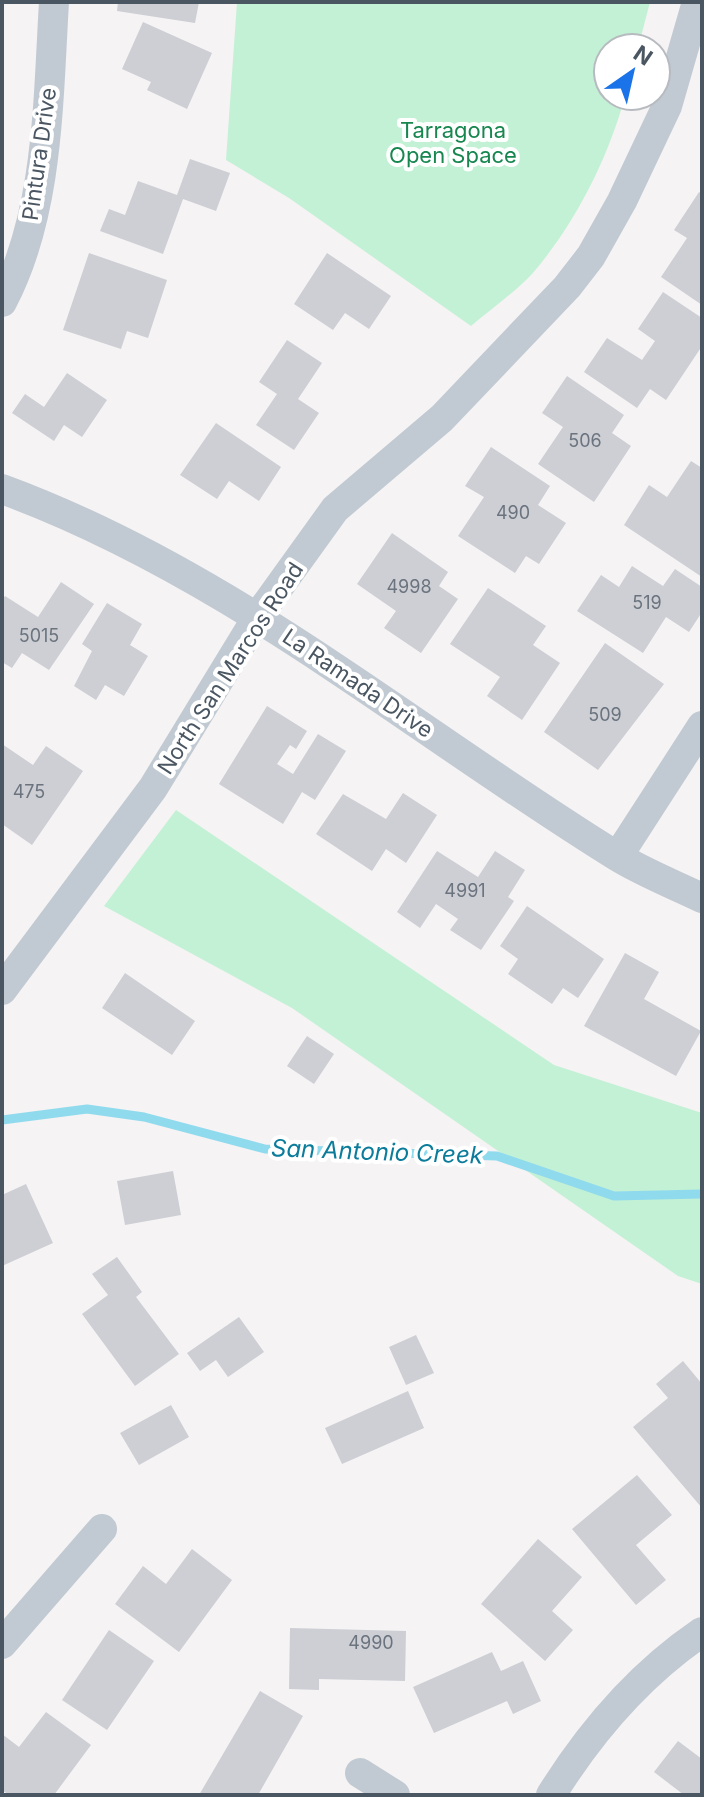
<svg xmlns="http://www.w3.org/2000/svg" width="704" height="1797" viewBox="0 0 704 1797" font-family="Inter,sans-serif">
	<rect width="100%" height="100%" fill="#f5f3f3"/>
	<path fill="#c3f1d5" d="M237 2H650L638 48H608V96H625C608 159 575 224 532 274 514 293 491 309 471 326L289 198 226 160Z
		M176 810 554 1065 702 1113V1284L678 1276 292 1008 104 906Z"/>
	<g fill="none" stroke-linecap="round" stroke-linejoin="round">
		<path stroke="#90daee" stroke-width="9" d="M2 1120 87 1109 144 1117 265 1149 497 1156 614 1196 702 1194"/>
	</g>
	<path fill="#cdcfd5" d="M118 2H199L195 23 117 11Z
		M143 22 212 53 187 109 147 90 151 82 122 69Z
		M190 159 230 173 216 211 183 199 163 254 100 231 109 209 125 215 138 181 177 195Z
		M699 192 702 194V305L661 277 687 238 674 230Z
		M89 253 167 280 148 338 127 331 121 349 63 330Z
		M327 253 391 296 369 329 345 313 333 330 294 304Z
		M663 292 702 318V346L666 400 650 389 637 408 584 372 607 338 642 360 655 341 638 329Z
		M287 340 322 363 298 399 319 413 294 450 256 425 277 394 259 382Z
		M67 373 107 400 82 437 64 425 54 441 12 413 25 394 44 407Z
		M567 376 624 415 612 433 631 446 594 502 538 464 563 427 542 413Z
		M216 423 281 467 259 501 229 481 217 499 180 475Z
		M491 447 550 486 538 505 566 523 539 564 526 556 515 573 458 536 484 497 465 486Z
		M691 461 702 468V577L624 525 649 485 667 497Z
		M392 533 448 572 439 586 458 599 421 653 384 628 396 611 357 584Z
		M632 566 663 586 675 569 702 587V612L689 632 666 617 643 653 577 611 601 575 619 587Z
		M61 582 94 604 49 670 22 653 12 668 2 662V600L5 596 38 617Z
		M488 588 546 626 533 645 560 663 522 720 487 696 500 677 450 644Z
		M107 603 142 624 130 645 148 656 124 696 105 685 96 700 74 686 92 651 82 644Z
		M605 643 664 684 598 770 544 732Z
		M267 706 307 731 296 749 290 745 277 764 293 774 318 734 346 751 315 800 302 792 283 824 219 784Z
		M2 744 33 765 46 746 83 771 32 845 2 824Z
		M403 793 437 815 406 863 386 849 372 871 316 834 343 794 386 819Z
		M437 851 478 877 495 851 525 870 508 897 514 901 481 950 450 930 458 919 436 904 420 928 397 912Z
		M527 906 604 959 578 998 563 988 552 1004 508 974 518 959 500 946Z
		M625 953 659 972 644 999 701 1031 676 1076 584 1026Z
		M125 973 195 1021 172 1055 102 1008Z
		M307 1036 334 1054 314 1084 287 1066Z
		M173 1171 181 1215 125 1225 117 1181Z
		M26 1184 53 1243 2 1266V1195Z
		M117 1257 142 1292 136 1297 179 1354 135 1386 82 1314 108 1295 92 1274Z
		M239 1317 264 1352 228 1377 216 1360 200 1371 187 1353Z
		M416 1335 434 1373 406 1385 389 1347Z
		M683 1361 702 1384V1508L633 1427 668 1398 656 1384Z
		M408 1391 424 1428 342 1464 325 1428Z
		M171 1405 189 1437 139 1465 120 1433Z
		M637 1475 672 1515 636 1545 666 1580 636 1605 572 1529Z
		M538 1539 582 1577 552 1611 573 1630 545 1661 481 1604Z
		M192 1549 232 1580 179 1652 115 1604 143 1566 166 1584Z
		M290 1628 406 1631 405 1681 319 1679V1690L289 1689Z
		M109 1630 154 1661 107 1730 62 1700Z
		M492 1652 501 1671 523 1661 541 1701 513 1714 507 1701 434 1733 413 1687Z
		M260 1691 303 1716 258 1795H199Z
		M46 1712 91 1745 54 1795H9L2 1790V1734L19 1747Z
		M678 1741 702 1759V1795H684L654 1772Z"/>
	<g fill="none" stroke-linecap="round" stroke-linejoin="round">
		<path stroke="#c1cad2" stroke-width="30" d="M2 302C49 213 48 100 54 2
			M2 489C228 572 413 730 615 855 642 872 673 884 702 898
			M618 856 702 726
			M2 990 153 788 258 616 335 509 442 418 567 287 591 256 622 201 667 106 697 2
			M2 1644 102 1529
			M360 1773 395 1795
			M551 1795C591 1731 640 1674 702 1632"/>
	</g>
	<g text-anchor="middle" stroke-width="8" stroke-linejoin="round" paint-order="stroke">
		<g font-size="18" fill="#6b747e">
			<text x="585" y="447">506</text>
			<text x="513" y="519">490</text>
			<text x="409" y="593">4998</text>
			<text x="647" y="609">519</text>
			<text x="39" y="642">5015</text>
			<text x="605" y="721">509</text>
			<text x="29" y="798">475</text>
			<text x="465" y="897">4991</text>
			<text x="371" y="1649">4990</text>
		</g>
		<g font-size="22" fill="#17864f" stroke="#fff">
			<text x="453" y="138">Tarragona<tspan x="453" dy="25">Open Space</tspan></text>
		</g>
		<g font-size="22" fill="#4a5661" stroke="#fff">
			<text transform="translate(39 154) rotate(-82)" y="8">Pintura Drive</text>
			<text transform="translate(230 668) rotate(-57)" y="8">North San Marcos Road</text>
			<text transform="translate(358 683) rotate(34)" y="8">La Ramada Drive</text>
		</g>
		<g font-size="24" font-style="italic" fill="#0c7c9b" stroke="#fff">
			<text transform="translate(377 1152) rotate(2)" y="8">San Antonio Creek</text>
		</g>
	</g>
	<rect width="704" height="1797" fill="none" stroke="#4a5661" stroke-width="8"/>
	<g transform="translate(632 72) rotate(34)"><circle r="38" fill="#ffffff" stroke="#b7bbc0" stroke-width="2"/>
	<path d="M0-6L14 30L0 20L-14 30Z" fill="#1a73e8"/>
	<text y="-12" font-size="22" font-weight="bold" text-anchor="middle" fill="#4a5661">N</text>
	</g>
</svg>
